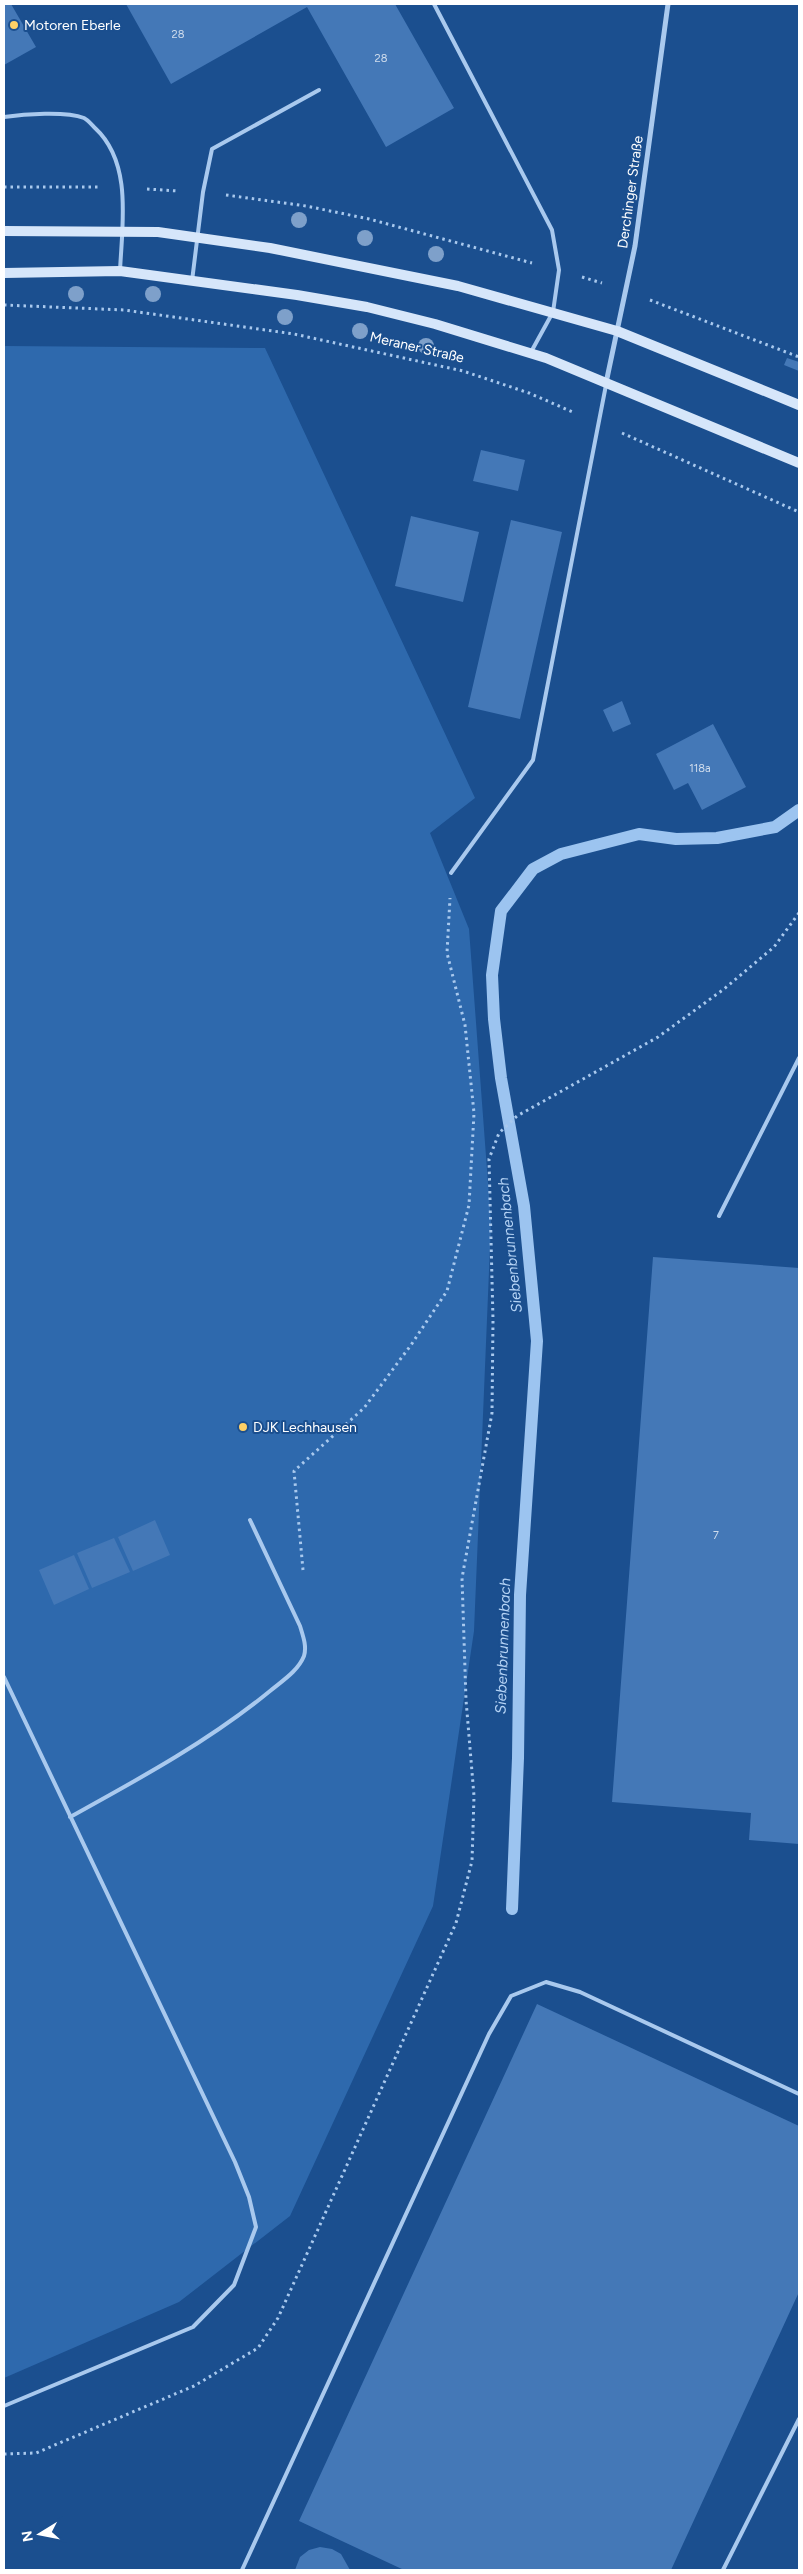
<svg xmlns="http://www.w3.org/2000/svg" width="803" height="2574" viewBox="0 0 803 2574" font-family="Figtree,sans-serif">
	<rect width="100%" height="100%" fill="#1b4f8f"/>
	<path fill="#2e69ad" d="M4 346 265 348 475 798 430 833 469 929 491 1223 474 1631 433 1906 290 2216 179 2302 4 2378Z"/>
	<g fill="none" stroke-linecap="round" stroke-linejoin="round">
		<path stroke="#9cc4f0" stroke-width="12" d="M512 1909 518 1758 520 1595 537 1341 524 1206 501 1078 494 1019 492 975 501 911 533 869 561 854 639 834 676 839 717 838 775 827 799 810"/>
	</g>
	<path fill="#4478b7" d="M4 4H11L36 47 4 65Z
		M126 4H395L454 108 386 147 307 7 171 84Z
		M787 358 799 362V371L784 365Z
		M481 450 525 460 518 491 473 481Z
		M411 516 479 532 463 602 395 586Z
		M511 520 562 532 520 719 468 707Z
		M622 701 631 724 613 732 603 710Z
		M713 724 746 787 702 810 688 783 674 790 656 754Z
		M653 1257 799 1268V1844L749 1840 751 1813 612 1802Z
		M155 1520 170 1555 133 1571 118 1537Z
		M114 1538 130 1572 92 1588 77 1553Z
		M74 1555 89 1589 54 1605 39 1570Z
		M537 2004 799 2126V2292L671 2570H404L299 2521Z
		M320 2547 332 2549 341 2554 350 2570H295L300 2557 309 2550Z"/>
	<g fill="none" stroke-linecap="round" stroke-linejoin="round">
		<path stroke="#a9c9ee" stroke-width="3" stroke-dasharray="2.5 4" stroke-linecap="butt" d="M4 187H98
			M147 189 178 191
			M226 195 306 206 369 219 532 263
			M582 277 602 283
			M650 300 799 357
			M4 305 124 310 294 334 463 371 529 393 575 413
			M622 433 799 512
			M303 1570 294 1471 364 1408 411 1345 447 1291 469 1205 474 1113 465 1025 447 953 450 898
			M4 2454 36 2453 194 2386 258 2348 278 2318 456 1923 472 1861 474 1796 466 1700 462 1578 492 1413 493 1320 489 1159 499 1133 517 1116 658 1037 724 989 774 947 799 913"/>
		<path stroke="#a9c9ee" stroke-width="4" d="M434 4 552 230 559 270 553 312 531 352
			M4 117C24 114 66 111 84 118 88 120 92 125 95 128 133 163 122 225 120 271
			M192 281 203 192 212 149 319 90
			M451 873 533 760 606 385
			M719 1216 799 1058
			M4 1677 235 2162 249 2197 256 2227 234 2285 193 2327 4 2406
			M70 1817C139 1779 209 1741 270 1691 282 1681 298 1671 304 1656 307 1646 303 1636 300 1626L250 1520
			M242 2570 489 2034 511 1996 546 1982 580 1992 799 2094
			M723 2570 799 2419"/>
		<path stroke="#a9c9ee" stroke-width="5" d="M606 383 635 246 668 4"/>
		<path stroke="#d6e6fa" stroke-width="10" d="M4 231 158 232 270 248 458 286 617 331 799 405
			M4 273 120 271 297 295 367 307 435 324 546 358 799 463"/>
	</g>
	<g fill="#7ea0ca">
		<circle cx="299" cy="220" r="8"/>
		<circle cx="365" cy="238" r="8"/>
		<circle cx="436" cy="254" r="8"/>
		<circle cx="76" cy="294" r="8"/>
		<circle cx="153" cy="294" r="8"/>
		<circle cx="285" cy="317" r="8"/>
		<circle cx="360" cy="331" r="8"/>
		<circle cx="426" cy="346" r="8"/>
	</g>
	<g fill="#ffd166" stroke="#1b4f8f" stroke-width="2">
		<circle cx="14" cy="25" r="5"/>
		<circle cx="243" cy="1427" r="5"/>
	</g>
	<g text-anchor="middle" stroke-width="4" stroke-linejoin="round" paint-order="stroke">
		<g font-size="11" fill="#d0dded">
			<text x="178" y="38">28</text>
			<text x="381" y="62">28</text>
			<text x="700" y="772">118a</text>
			<text x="716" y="1539">7</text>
		</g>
		<g font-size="14" fill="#fff" stroke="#1b4f8f" text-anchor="start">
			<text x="24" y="30">Motoren Eberle</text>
			<text x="253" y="1432">DJK Lechhausen</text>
		</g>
		<g font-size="14" fill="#fff" stroke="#1b4f8f">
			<text transform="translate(630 192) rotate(-82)" y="5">Derchinger Straße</text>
			<text transform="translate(417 347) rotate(13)" y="5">Meraner Straße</text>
		</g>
		<g font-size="15" font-style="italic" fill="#b5d3f5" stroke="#1b4f8f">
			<text transform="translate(510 1245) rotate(-96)" y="5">Siebenbrunnenbach</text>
			<text transform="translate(503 1646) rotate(-88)" y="5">Siebenbrunnenbach</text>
		</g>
	</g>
	<rect width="803" height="2574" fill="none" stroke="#ffffff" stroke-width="10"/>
	<g transform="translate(40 2534) rotate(260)" stroke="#1b4f8f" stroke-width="4" paint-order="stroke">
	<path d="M0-4L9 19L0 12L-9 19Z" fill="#ffffff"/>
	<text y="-8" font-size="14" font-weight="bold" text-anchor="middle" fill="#ffffff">N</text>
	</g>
</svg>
